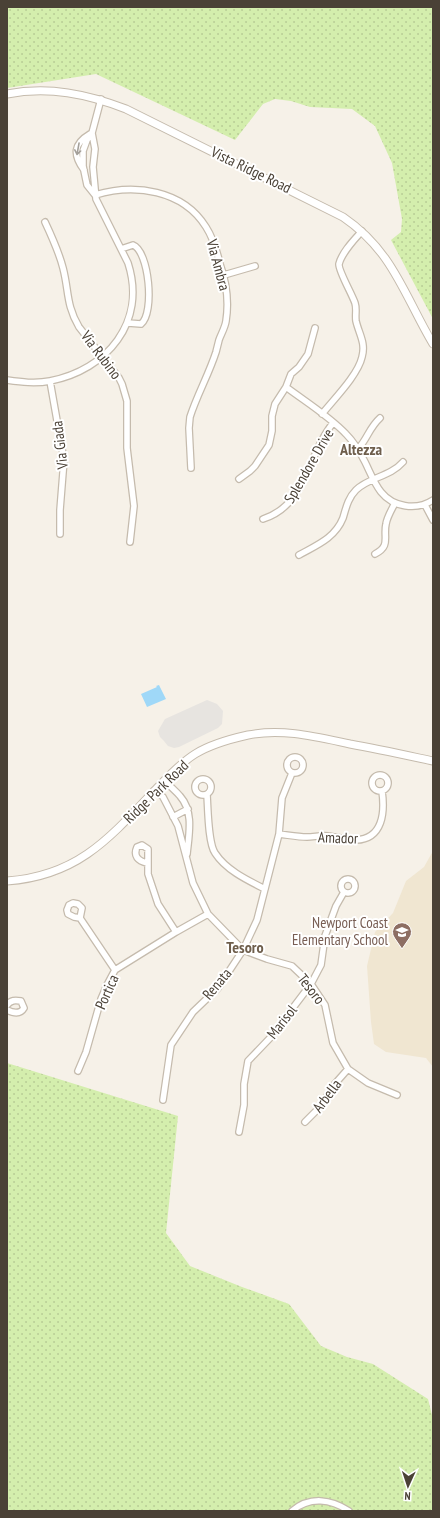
<svg xmlns="http://www.w3.org/2000/svg" width="440" height="1518" viewBox="0 0 440 1518" font-family="'PT Sans Narrow',sans-serif">
	<defs>
		<pattern id="grass-dots" width="8" height="8" patternUnits="userSpaceOnUse"><rect width="8" height="8" fill="#d4eead"/><path d="M2 2h.1M6 6h.1" fill="none" stroke="#b8cd95" stroke-width="1.8" stroke-linecap="round"/></pattern>
	</defs>
	<rect width="100%" height="100%" fill="#f6f1e8"/>
	<path fill="#f0e6d1" d="M433 851V1067L426 1058 386 1052 374 1044 371 1022 367 966 375 932 393 913 406 881 424 867Z"/>
	<path fill="url(#grass-dots)" d="M7 7H433V319L391 240 401 232 402 219 392 163 375 126 352 109 310 107 291 101 275 99 263 104 235 140 96 74 7 88Z
		M7 1063 178 1116 166 1233 190 1266 242 1287 289 1304 321 1346 347 1357 373 1364 428 1399 433 1419V1511H7Z"/>
	<path fill="#e7e4e0" d="M207 700 217 704 223 711 222 724 218 728 179 747 174 748 168 746 164 741 160 737 158 731 165 719Z"/>
	<path fill="#9fd8f8" d="M159 685 166 699 147 707 141 694 157 687 156 686Z"/>
	<g fill="none" stroke-linecap="round" stroke-linejoin="round">
		<g stroke="#c5bbad" stroke-width="8">
			<path id="minor" d="M84 170C73 155 73 144 90 134
				M95 195C135 183 183 190 206 227 213 238 217 251 220 264 226 281 229 302 226 321 225 328 221 334 219 340 218 344 217 348 216 352 209 374 197 395 190 417L189 428 191 468
				M95 195 87 185 83 166V151L87 140 92 133 101 99
				M45 222C52 237 59 252 63 268 69 291 66 305 79 327L119 378 122 384 127 401V448L134 506 130 542
				M121 249 133 245C149 251 155 313 141 324L128 323
				M224 275 255 266
				M7 380C21 382 35 384 50 381 107 370 147 322 128 263L96 199 93 167 95 149 92 133
				M50 381 64 460 60 510V534
				M286 387C306 402 329 416 346 434 354 442 360 452 365 462 370 472 374 483 381 492 393 507 416 511 433 500
				M322 414C334 399 358 375 362 357 366 343 359 334 356 321 355 315 357 309 355 303 352 294 338 270 339 264 342 252 354 240 362 231
				M358 449C368 438 369 428 380 418
				M239 479 250 471 255 466 269 445 272 431V416L275 404 286 387 291 374 299 367 308 354 315 328
				M425 505 433 520
				M263 519C307 505 307 455 333 423
				M375 554C391 546 383 537 386 524 387 517 392 509 395 503
				M299 555C317 545 335 538 343 518 346 508 348 498 356 490 369 477 390 477 403 462
				M287 765a8 8 0 1 1 16 0a8 8 0 1 1-16 0Z
				M372 783a8 8 0 1 1 16 0a8 8 0 1 1-16 0Z
				M195 787a8 8 0 1 1 16 0a8 8 0 1 1-16 0Z
				M165 780C169 786 175 790 180 796 194 812 189 834 187 854
				M155 790 163 797 178 826 193 883 208 914 243 950 267 959 292 966 311 984 325 1005 333 1043 348 1069 368 1083 397 1095
				M207 795C208 808 208 843 215 853 226 870 247 880 265 889
				M173 817 188 809
				M279 834C288 835 298 837 307 837 314 837 321 835 328 836 337 837 347 840 356 840 383 839 385 812 382 791
				M147 863C138 861 133 856 137 847L142 845 148 849V874L158 904 176 932
				M341 886a7 7 0 1 1 14 0a7 7 0 1 1-14 0Z
				M80 918 82 908 78 904 73 903 69 905 67 910 68 914 74 917 80 918 115 970
				M7 1005C11 1000 15 1000 21 1001L24 1008C20 1015 13 1013 7 1010
				M78 1071 86 1052 101 999 107 985 115 970 176 932 208 914
				M163 1100 171 1045 193 1012 218 988 243 950 257 920 279 834 282 798 292 773
				M305 1122 321 1106 333 1086 348 1069
				M239 1132 244 1105V1084L248 1061 270 1038 311 984 321 965 325 936 336 906 344 892
				M292 1511C310 1496 331 1499 349 1511"/>
		</g>
		<g stroke="#c5bbad" stroke-width="9">
			<path id="tertiary" d="M7 94C49 86 87 94 126 109L343 217C393 251 404 295 433 344
				M7 881C77 876 109 839 154 791 167 778 179 764 195 754 211 744 230 739 248 735 283 728 317 737 350 744 378 749 405 755 433 761"/>
		</g>
		<use href="#minor" stroke="#fff" stroke-width="5.5"/>
		<use href="#tertiary" stroke="#fff" stroke-width="7"/>
	</g>
	<defs><path id="oneway-shaft" d="M-6 0H5M1.5-3L5.5 0L1.5 3" fill="none" stroke-width="1.6" stroke-linecap="round" stroke-linejoin="round"/></defs>
	<use stroke="#a4a09a" href="#oneway-shaft" transform="translate(78 149) rotate(100)"/>
	<defs>
		<g id="school-pin" transform="scale(1)"><path d="M0 17L-7.5 6A9.5 9.5 0 1 1 7.5 6Z" fill="#8d6e63" stroke="#fff"/><path d="M0-5L7-2L0 1L-7-2ZM-4 1L0 2.5L4 1V4Q0 6-4 4Z" fill="#fff"/></g>
	</defs>
	<g fill-rule="evenodd">
		<use href="#school-pin" x="402" y="932"/>
	</g>
	<g text-anchor="middle" stroke-width="4" stroke-linejoin="round" paint-order="stroke">
		<g font-size="15" fill="#4a4136" stroke="#fff">
			<text transform="translate(251 170) rotate(26)" y="5">Vista Ridge Road</text>
			<text transform="translate(218 265) rotate(75)" y="5">Via Ambra</text>
			<text transform="translate(101 355) rotate(53)" y="5">Via Rubino</text>
			<text transform="translate(60 445) rotate(-97)" y="5">Via Giada</text>
			<text transform="translate(309 466) rotate(-60)" y="5">Splendore Drive</text>
			<text transform="translate(156 792) rotate(-44)" y="5">Ridge Park Road</text>
			<text transform="translate(338 838) rotate(2)" y="5">Amador</text>
			<text transform="translate(217 984) rotate(-50)" y="5">Renata</text>
			<text transform="translate(311 989) rotate(52)" y="5">Tesoro</text>
			<text transform="translate(107 992) rotate(-66)" y="5">Portica</text>
			<text transform="translate(282 1022) rotate(-52)" y="5">Marisol</text>
			<text transform="translate(327 1096) rotate(-53)" y="5">Arbella</text>
		</g>
		<g font-size="15" fill="#785e54" stroke="#fff" text-anchor="end">
			<text x="388" y="928">Newport Coast<tspan x="388" dy="17">Elementary School</tspan></text>
		</g>
		<g font-size="16" font-weight="bold" fill="#6e5e4c" stroke="#fff">
			<text x="361" y="455">Altezza</text>
			<text x="245" y="953">Tesoro</text>
		</g>
	</g>
	<rect width="440" height="1518" fill="none" stroke="#4a4136" stroke-width="16"/>
	<g transform="translate(408 1486) rotate(183)" stroke="#ffffff" stroke-width="3" paint-order="stroke">
	<path d="M0-3L7 15L0 10L-7 15Z" fill="#4a4136"/>
	<text y="-6" font-size="11" font-weight="bold" text-anchor="middle" fill="#4a4136">N</text>
	</g>
</svg>
